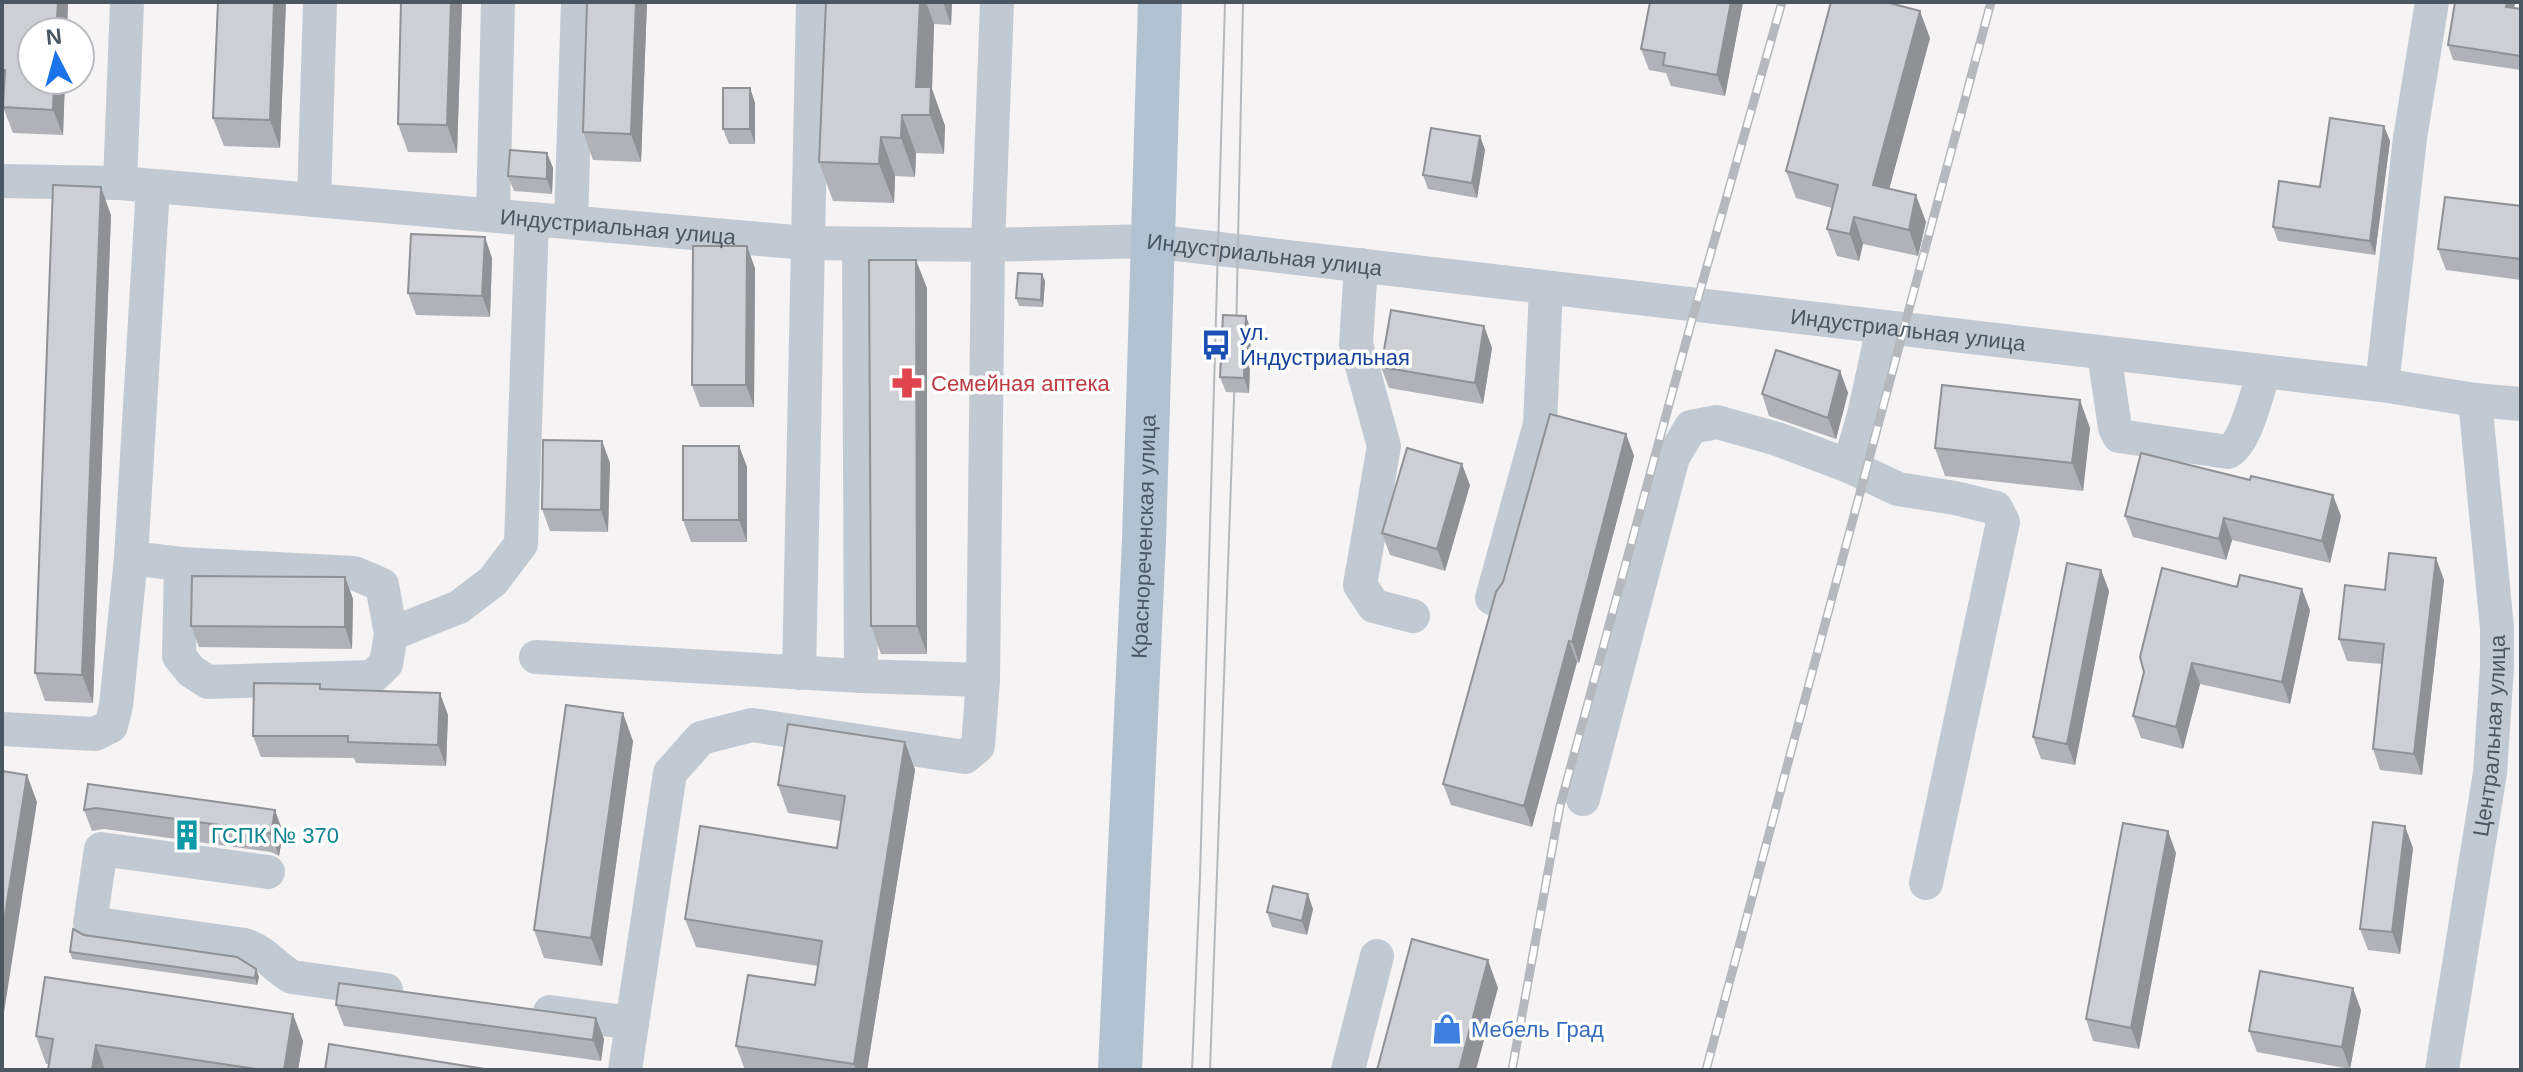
<svg xmlns="http://www.w3.org/2000/svg" width="2523" height="1072" viewBox="0 0 2523 1072" font-family="Arial,sans-serif">
	<rect width="100%" height="100%" fill="#f5f3f3"/>
	<g fill="none" stroke-linecap="round" stroke-linejoin="round">
		<g stroke="#c1cad2" stroke-width="34">
			<path id="s1" d="M2 181 120 183 806 243 988 245 1151 241 2382 385 2475 400 2521 404"/>
			<path d="M120 183 127 2"/>
			<path d="M314 200 320 2"/>
			<path d="M493 213 498 2"/>
			<path d="M571 222 578 2"/>
			<path d="M859 245 861 676 983 680"/>
			<path d="M1361 265 1356 344 1384 446 1360 585 1374 606 1413 616"/>
			<path d="M2104 353 2115 428 2119 436 2228 452C2246 443 2257 392 2264 372"/>
			<path d="M2382 385 2410 138 2432 2"/>
			<path d="M1849 466 1898 489 1955 498 1996 508 2003 522 1926 883"/>
			<path d="M131 558 181 564 179 656 191 671 208 682 372 677 386 664 391 634 459 607 493 581 521 544 532 219"/>
			<path d="M181 564 354 573 382 585 391 634"/>
			<path d="M1492 598 1540 424 1546 288"/>
			<path d="M536 657 861 676"/>
			<path d="M799 673 813 2"/>
			<path d="M2 729 95 734 111 726 116 706 131 558 153 186"/>
			<path d="M1583 799 1673 457 1691 427 1717 422 1777 439 1849 466 1864 415 1883 328"/>
			<path d="M268 872 101 849 90 923 245 945C268 954 273 966 292 977L386 990"/>
			<path d="M550 1012 632 1023"/>
			<path d="M625 1070 670 773 701 738 752 725 965 757 978 746 983 680 988 245 997 2"/>
			<path d="M1348 1070 1377 956"/>
			<path id="s2" d="M2442 1070 2490 773 2497 667V628L2475 400"/>
		</g>
		<path stroke="#b3c2d1" stroke-width="44" id="s3" d="M1120 1070 1144 540 1160 2"/>
		<path stroke="#b5b8bd" stroke-width="2" d="M1236 338 1243 2
			M1192 1070 1200 877 1225 2
			M1210 1070 1235 370"/>
		<g stroke="#b5b8bd" stroke-width="9">
			<path id="rail" d="M1512 1070 1560 806 1696 305 1782 2
				M1706 1070 1991 2"/>
		</g>
		<use href="#rail" stroke="#fff" stroke-width="6" stroke-dasharray="18" stroke-linecap="butt"/>
	</g>
	<path fill="#b0b2b7" d="M2 2H68L67 32H32V80H65L63 135 13 133 3 107 4 95H2Z
		M218 2H286L280 148 224 146 213 118Z
		M462 2 457 153 408 152 398 124Z
		M587 2H647L641 162 593 160 583 132Z
		M826 2H952L951 25 934 24 932 89 945 126 944 154 916 153 915 177 895 176 894 203 833 201 819 162Z
		M1743 2 1725 96 1671 86 1666 73 1649 70 1641 49Z
		M2455 2H2515L2514 8 2521 9V70L2453 60 2448 45Z
		M1930 38 1889 189 1926 222 1918 256 1863 244 1859 261 1837 256 1827 229 1832 208 1796 198 1786 171Z
		M750 88 755 103V144H729L723 129Z
		M2384 126 2390 141 2375 255 2278 241 2273 227 2320 187Z
		M1480 136 1485 150 1477 198 1428 189 1423 175Z
		M547 153 553 168 552 194 514 191 508 176Z
		M2521 206V280L2446 270 2438 249Z
		M111 215 93 703 45 701 35 673Z
		M492 258 490 317 416 315 408 293Z
		M755 268 754 407H700L692 385Z
		M1045 281 1043 307 1019 306 1016 298Z
		M927 288V654H881L871 626Z
		M1484 326 1492 348 1483 404 1389 388 1381 367Z
		M1251 330 1249 393 1226 392 1220 377Z
		M1840 371 1848 393 1836 439 1769 416 1762 394Z
		M2090 428 2083 491 1945 476 1935 448Z
		M1626 434 1634 456 1579 663 1577 662 1532 827 1451 805 1443 784Z
		M602 441 610 463 608 532 550 531 542 509Z
		M739 446 747 467V542H691L683 520Z
		M1470 485 1445 571 1390 555 1382 533Z
		M2125 516H2341L2330 563 2232 540 2226 560 2133 537Z
		M2101 570 2109 591 2075 765 2041 759 2033 737Z
		M345 577 353 599 352 649 199 647 191 626Z
		M2444 580 2422 775 2380 770 2373 749 2382 664 2347 661 2339 639 2385 590Z
		M2310 610 2290 704 2200 684 2183 749 2141 738 2133 716 2144 672Z
		M322 689 448 715 446 766 356 763 354 758 261 757 253 736Z
		M633 741 602 966 544 958 534 930Z
		M905 742 915 770 867 1070H745L736 1046 815 985 818 966 696 947 685 919 837 848 841 821 788 813 778 785Z
		M88 784 283 832 279 856 271 852 104 829 92 831 84 810Z
		M2413 848 2400 954 2368 950 2360 929Z
		M2176 853 2139 1049 2093 1041 2086 1019Z
		M1313 909 1307 935 1272 927 1267 912Z
		M84 935 256 969 259 977 257 985 72 959 70 952Z
		M336 1005 596 1018 604 1039 601 1061 344 1026Z
		M2361 1010 2350 1069 2257 1052 2249 1031Z
		M36 1036 303 1041 298 1070H48L49 1064H46Z"/>
	<path fill="#909195" d="M58 2H68L67 32H56Z
		M274 2H286L280 148 270 120Z
		M451 2H462L457 153 447 125Z
		M636 2H647L641 162 631 134Z
		M920 2H926L934 24 932 89 945 126 944 154 930 115 916 87Z
		M943 2H952L951 25Z
		M1731 2H1743L1725 96 1717 75Z
		M2507 2H2515L2512 21 2506 7Z
		M1920 11 1930 38 1883 212 1873 185Z
		M54 80H65L63 135 53 110Z
		M750 88 755 103V144L750 129Z
		M902 115 916 153 915 177 901 138Z
		M2384 126 2390 141 2375 255 2370 241Z
		M1480 136 1485 150 1477 198 1472 183Z
		M881 137 895 176 894 203 879 164Z
		M547 153 553 168 552 194 547 179Z
		M101 187 111 215 93 703 82 675Z
		M1916 195 1926 222 1918 256 1909 230Z
		M1854 217 1863 244 1859 261 1850 234Z
		M485 237 492 258 490 317 482 296Z
		M747 246 755 268 754 407 746 385Z
		M916 260 927 288V654L917 626Z
		M1042 274 1045 281 1043 307 1041 300Z
		M1246 316 1251 330 1249 393 1244 378Z
		M1484 326 1492 348 1483 404 1475 383Z
		M1840 371 1848 393 1836 439 1828 418Z
		M2080 400 2090 428 2083 491 2072 463Z
		M1626 434 1634 456 1579 663 1572 642Z
		M602 441 610 463 608 532 601 510Z
		M739 446 747 467V542L739 520Z
		M1462 464 1470 485 1445 571 1437 549Z
		M2333 495 2341 516 2330 563 2322 541Z
		M2224 518 2232 540 2226 560 2219 539Z
		M2436 558 2444 580 2422 775 2414 754Z
		M2101 570 2109 591 2075 765 2067 744Z
		M345 577 353 599 352 649 345 627Z
		M2302 589 2310 610 2290 704 2282 682Z
		M1569 641 1577 662 1532 827 1524 806Z
		M2192 663 2200 684 2183 749 2176 727Z
		M440 693 448 715 446 766 438 745Z
		M623 713 633 741 602 966 591 938Z
		M905 742 915 770 867 1070H856L854 1064Z
		M27 775 37 802 2 1025V934Z
		M275 810 283 832 279 856 271 834Z
		M2405 826 2413 848 2400 954 2392 932Z
		M2168 831 2176 853 2139 1049 2131 1028Z
		M1308 894 1313 909 1307 935 1302 921Z
		M1488 960 1498 988 1476 1070H1459Z
		M256 969 259 977 257 985 255 978Z
		M2353 988 2361 1010 2350 1069 2342 1047Z
		M293 1014 303 1041 298 1070H284Z
		M596 1018 604 1039 601 1061 593 1040Z
		M96 1045 105 1070H92Z"/>
	<path fill="#cdcfd5" stroke="#909195" stroke-width="2" d="M2 2H58L56 32H32V80H54L53 110 3 107 5 70H2Z
		M218 2H274L270 120 213 118Z
		M401 2H451L447 125 398 124Z
		M587 2H636L631 134 583 132Z
		M826 2H920L916 87H931L930 115H902L901 138 881 137 879 164 819 162Z
		M1650 2H1731L1717 75 1663 65 1665 53 1641 49Z
		M1831 2H1886L1920 11 1873 185 1916 195 1909 230 1854 217 1850 234 1827 229 1838 185 1786 171Z
		M2455 2H2507L2506 7 2521 9V56L2448 45Z
		M723 88H750V129H723Z
		M2330 118 2384 126 2370 241 2273 227 2279 181 2320 187Z
		M1431 128 1480 136 1472 183 1423 175Z
		M510 150 547 153V179L508 176Z
		M53 185 101 187 82 675 35 673Z
		M2445 197 2521 206V259L2438 249Z
		M411 234 485 237 482 296 408 293Z
		M693 246H747L746 385H692Z
		M869 260H916L917 626H871Z
		M1018 273 1042 274 1041 300 1016 298Z
		M1391 310 1484 326 1475 383 1381 367Z
		M1223 315 1246 316 1244 378 1220 377Z
		M1776 350 1840 371 1828 418 1762 394Z
		M1942 385 2080 400 2072 463 1935 448Z
		M1550 414 1626 434 1572 642 1569 641 1524 806 1443 784 1496 592 1503 582Z
		M543 440 602 441 601 510 542 509Z
		M683 446H739V520H683Z
		M1407 448 1462 464 1437 549 1382 533Z
		M2141 453 2250 480 2251 476 2333 495 2322 541 2224 518 2219 539 2125 516Z
		M2389 553 2436 558 2414 754 2373 749 2384 644 2339 639 2345 585 2385 590Z
		M2067 563 2101 570 2067 744 2033 737Z
		M2162 568 2237 587 2240 575 2302 589 2282 682 2192 663 2176 727 2133 716 2144 672 2140 657Z
		M192 576 345 577V627L191 626Z
		M254 683 320 684V689L440 693 438 745 348 742V736H253Z
		M566 705 623 713 591 938 534 930Z
		M788 724 905 742 854 1064 736 1046 748 975 815 985 822 941 685 919 700 826 837 848 845 796 778 785Z
		M2 771 27 775 2 934Z
		M88 784 275 810 271 834 263 831 96 808 84 810Z
		M2373 822 2405 826 2392 932 2360 929Z
		M2123 823 2168 831 2131 1028 2086 1019Z
		M1273 886 1308 894 1302 921 1267 912Z
		M73 929 84 935 237 957 256 969 255 978 70 952Z
		M1412 939 1488 960 1459 1070H1377Z
		M2260 971 2353 988 2342 1047 2249 1031Z
		M45 977 293 1014 284 1070H263L96 1045 92 1070H48L53 1039 36 1036Z
		M339 983 596 1018 593 1040 336 1005Z
		M329 1044 491 1070H325Z"/>
	<defs>
		<g id="bus-bare" transform="scale(2.4)"><path d="M-5-6H5V4H4V6H2V4H-2V6H-4V4H-5ZM-3.5-4V0h7V-4ZM-3.5 1.2v1.5H-2V1.2ZM2 1.2v1.5H3.5V1.2Z" fill="#1a4fb4" stroke="#fff" stroke-width="2.5" paint-order="stroke"/></g>
		<g id="pharmacy-bare" transform="scale(2.4)"><path d="M-2-6h4v4h4v4h-4v4h-4v-4h-4v-4h4Z" fill="#e0444e" stroke="#fff" stroke-width="2.5" paint-order="stroke"/></g>
		<g id="building-bare" transform="scale(2.4)"><path d="M-4-6H4V6H1V3H-1V6H-4ZM-2.5-4.3h1.7v1.8h-1.7ZM.8-4.3h1.7v1.8H.8ZM-2.5-1h1.7V.8h-1.7ZM.8-1h1.7V.8H.8Z" fill="#0f9aa8" stroke="#fff" stroke-width="2.5" paint-order="stroke"/></g>
		<g id="shop-bare" transform="scale(2.4)"><path d="M-5-2.5h2.3a2.7 3.5 0 0 1 5.4 0H5L5.5 6h-11ZM-1.5-2.5h3a1.5 2.3 0 0 0-3 0Z" fill="#3f7fe0" stroke="#fff" stroke-width="2.5" paint-order="stroke"/></g>
	</defs>
	<g fill-rule="evenodd">
		<use href="#bus-bare" x="1216" y="345"/>
		<use href="#pharmacy-bare" x="907" y="383"/>
		<use href="#building-bare" x="187" y="835"/>
		<use href="#shop-bare" x="1447" y="1029"/>
	</g>
	<g text-anchor="middle" stroke-width="7" stroke-linejoin="round" paint-order="stroke">
		<g font-size="22" fill="#4a5661" stroke="#fff">
			<text dy="8" stroke="none"><textPath href="#s1" startOffset="618">Индустриальная улица</textPath></text>
			<text dy="8" stroke="none"><textPath href="#s1" startOffset="1266">Индустриальная улица</textPath></text>
			<text dy="8" stroke="none"><textPath href="#s1" startOffset="1914">Индустриальная улица</textPath></text>
			<text dy="8" stroke="none"><textPath href="#s3" startOffset="534">Краснореченская улица</textPath></text>
			<text dy="8" stroke="none"><textPath href="#s2" startOffset="338">Центральная улица</textPath></text>
		</g>
		<g font-size="22" fill="#164399" stroke="#fff" text-anchor="start">
			<text x="1240" y="340">ул.<tspan x="1240" dy="25">Индустриальная</tspan></text>
		</g>
		<g font-size="22" fill="#be3a42" stroke="#fff" text-anchor="start">
			<text x="931" y="391">Семейная аптека</text>
		</g>
		<g font-size="22" fill="#0d838f" stroke="#fff" text-anchor="start">
			<text x="211" y="843">ГСПК № 370</text>
		</g>
		<g font-size="22" fill="#366cbe" stroke="#fff" text-anchor="start">
			<text x="1471" y="1037">Мебель Град</text>
		</g>
	</g>
	<rect width="2523" height="1072" fill="none" stroke="#4a5661" stroke-width="8"/>
	<g transform="translate(56 56) rotate(354)"><circle r="38" fill="#ffffff" stroke="#b7bbc0" stroke-width="2"/>
	<path d="M0-6L14 30L0 20L-14 30Z" fill="#1a73e8"/>
	<text y="-12" font-size="22" font-weight="bold" text-anchor="middle" fill="#4a5661">N</text>
	</g>
</svg>
